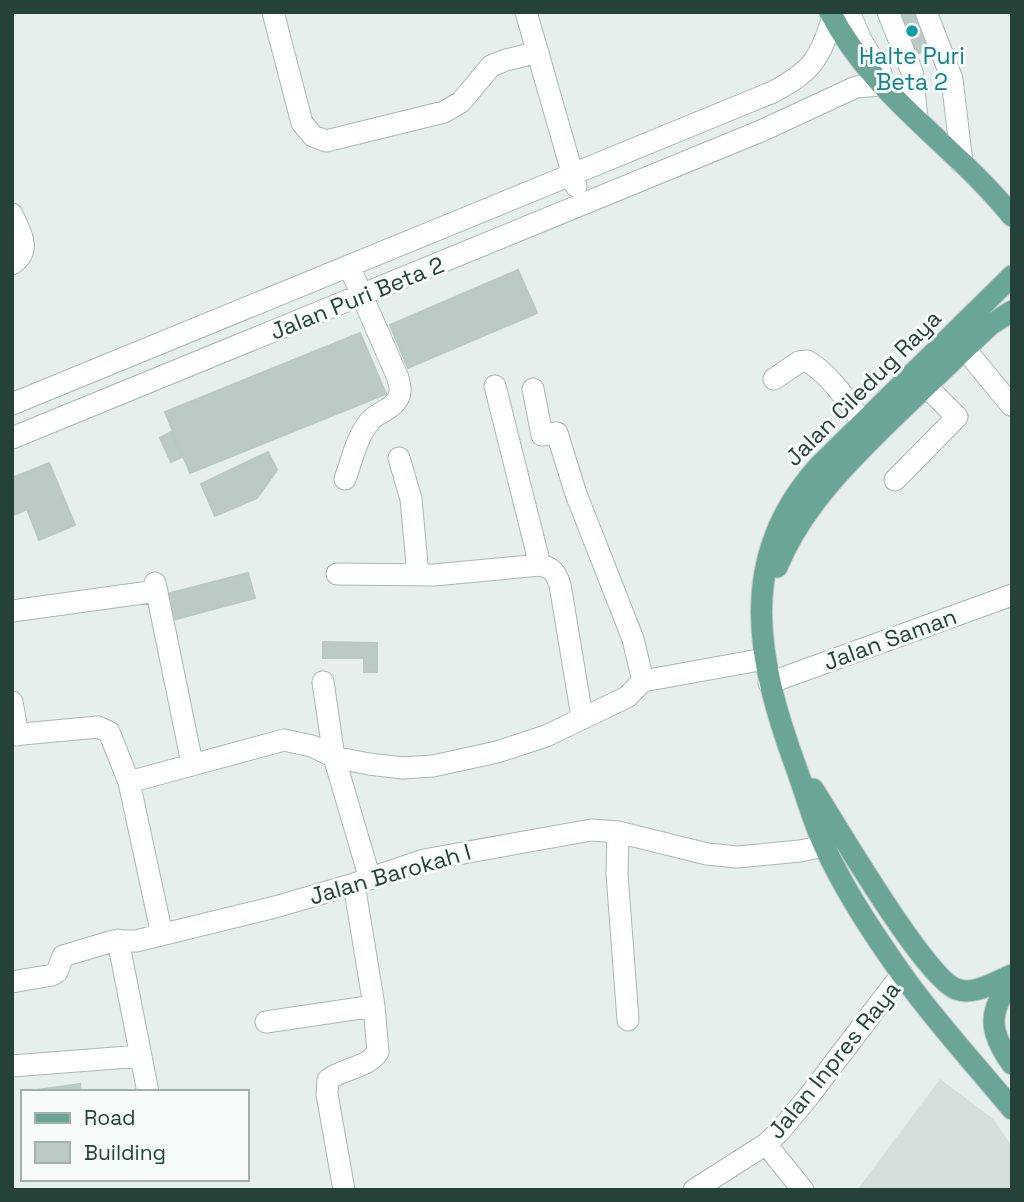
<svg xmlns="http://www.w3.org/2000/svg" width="1024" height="1202" viewBox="0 0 1024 1202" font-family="'Space Grotesk',sans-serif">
	<rect width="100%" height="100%" fill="#e6efeb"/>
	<path fill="#d4dfda" d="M940 1079 992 1118 1012 1146V1190H857Z"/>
	<path fill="#bbcac4" stroke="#b8c9c2" stroke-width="2" d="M894 12H915L929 49 912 56Z
		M518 270 537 313 408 368 390 325Z
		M360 333 386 394 190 473 165 412Z
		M171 432 182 457 171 462 160 438Z
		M268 452 277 470 257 498 215 516 201 484Z
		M49 463 75 525 39 540 27 509 12 516V478Z
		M248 573 255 598 169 621 163 595Z
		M323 642 377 643V672H364V658H323Z
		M80 1084 81 1092H38L37 1090Z"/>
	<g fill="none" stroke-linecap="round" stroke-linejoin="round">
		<g stroke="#a8b8b2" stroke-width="23">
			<path id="minor" d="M273 12 302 123 313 136 326 141 444 112 461 102 491 66 506 60 538 52
				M526 12 576 186
				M849 12 861 40 881 73
				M888 12 912 72 917 118
				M926 12 952 79 962 163
				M12 214C20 232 33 250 12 264
				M965 349 1011 405
				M774 379 799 362 807 361C830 374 848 402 863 423
				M495 386 540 565
				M533 389 542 435 557 433 576 494 633 639 643 681
				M12 404 773 92C813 70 818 61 833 18
				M12 438 761 131 856 87 881 85
				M399 458 411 499 418 575
				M345 479C352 460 357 436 370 421 378 412 391 410 397 400 402 393 400 386 398 378L349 266
				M895 480 957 417 926 386
				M337 574 434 575 540 565C553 568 556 573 560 585L582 717
				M155 583 192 763
				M12 611 157 591
				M323 682 334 757 370 879
				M769 683 1012 595
				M12 702 18 735
				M12 735 98 727 109 732 129 782 284 740 312 746 334 757 369 764 403 768 433 766 497 752 546 736 627 697 643 681 764 659
				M129 782 162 935
				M618 832 617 874 628 1020
				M118 940 148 1092
				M12 982 52 975 57 972 63 956 113 941H136L275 907 354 884 424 860 591 830 618 832 707 854 737 857 800 851 824 846
				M266 1022 374 1006
				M12 1066 141 1056
				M766 1144 803 1190
				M344 1190 327 1094 328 1080C343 1068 368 1068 378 1052L374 1006 354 884
				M694 1190 766 1144 780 1131 809 1096 902 974"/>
		</g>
		<g stroke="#c2cac8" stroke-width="23">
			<path id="major" d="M830 12C872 95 955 145 1012 216
				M1012 276 819 466C734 559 758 664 797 770 806 795 813 821 824 845 844 890 873 933 901 973 934 1020 975 1064 1012 1109
				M777 567C802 506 850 460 896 415 927 385 958 355 990 325L1012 311
				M813 789C836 825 924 976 956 989 974 996 995 982 1012 975
				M1012 979C988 1012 988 1031 1012 1064"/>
		</g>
		<use href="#minor" stroke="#fff" stroke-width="21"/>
		<use href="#major" stroke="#6aa596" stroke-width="21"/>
	</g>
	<circle fill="#0f9aa8" stroke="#f7fbf9" stroke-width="2.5" cx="912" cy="31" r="7"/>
	<g text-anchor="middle" stroke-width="6" stroke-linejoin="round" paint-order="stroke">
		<g font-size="23" fill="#0d838f" stroke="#f7fbf9">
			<text x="912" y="64">Halte Puri<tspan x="912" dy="26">Beta 2</tspan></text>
		</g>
		<g font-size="23" fill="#24423a" stroke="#f7fbf9">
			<text transform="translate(357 298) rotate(-22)" y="8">Jalan Puri Beta 2</text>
			<text transform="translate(863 388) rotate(-45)" y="8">Jalan Ciledug Raya</text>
			<text transform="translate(890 639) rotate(-20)" y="8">Jalan Saman</text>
			<text transform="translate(390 874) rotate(-16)" y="8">Jalan Barokah I</text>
			<text transform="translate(834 1060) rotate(-51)" y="8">Jalan Inpres Raya</text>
		</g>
	</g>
	<rect width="1024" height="1202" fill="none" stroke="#24423a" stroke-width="28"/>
	<rect x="21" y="1090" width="228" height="91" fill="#f7fbf9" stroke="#a3b1ad" stroke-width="2"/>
	<rect x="35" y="1113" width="35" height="10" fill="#6aa596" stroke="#a3b1ad" stroke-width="2"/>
	<text x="84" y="1125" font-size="21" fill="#24423a">Road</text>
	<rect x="35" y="1142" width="35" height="21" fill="#bbcac4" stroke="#a3b1ad" stroke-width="2"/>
	<text x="84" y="1160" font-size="21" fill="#24423a">Building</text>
</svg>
